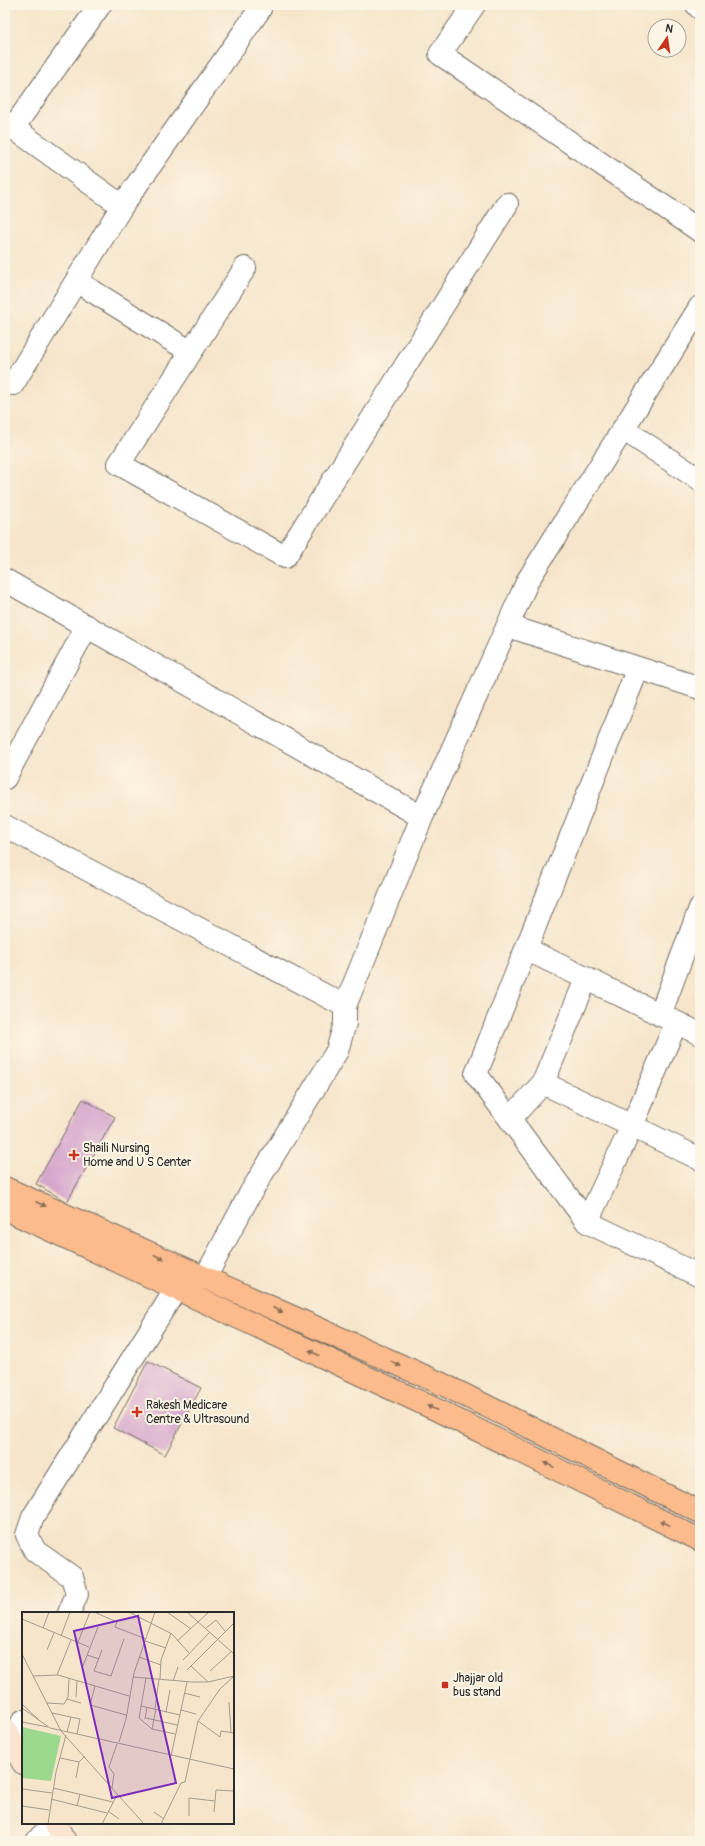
<svg xmlns="http://www.w3.org/2000/svg" width="705" height="1846" viewBox="0 0 705 1846" font-family="Pangolin,sans-serif">
	<rect width="100%" height="100%" fill="#fcf5e5"/>
	<filter id="ink" filterUnits="userSpaceOnUse"><feTurbulence type="fractalNoise" baseFrequency=".025" numOctaves="2"/><feDisplacementMap in="SourceGraphic" scale="8" xChannelSelector="R" yChannelSelector="G"/><feConvolveMatrix kernelMatrix="1 2 1 2 8 2 1 2 1" color-interpolation-filters="sRGB"/></filter>
	<filter id="wash" filterUnits="userSpaceOnUse"><feTurbulence type="fractalNoise" baseFrequency=".012" numOctaves="4" result="noise"/><feDisplacementMap in="SourceGraphic" scale="16" xChannelSelector="R" yChannelSelector="G"/><feGaussianBlur stdDeviation="0.9" result="paint"/><feColorMatrix in="noise" values="0 0 0 0 0 0 0 0 0 0 0 0 0 0 0 0 0 1.4 0 .05"/><feComposite in="paint" operator="in"/></filter>
	<g filter="url(#wash)">
		<rect width="100%" height="100%" fill="#f6e5cb"/>
		<g id="blocks">
			<path fill="#d5a6cd" d="M83 1099 115 1117 67 1202 36 1184Z
				M148 1361 201 1388 165 1455 113 1428Z"/>
		</g>
	</g>
	<g filter="url(#ink)">
		<use href="#blocks" fill-opacity="0" stroke="#726c63" stroke-width="1"/>
		<g fill="none" stroke-linecap="round" stroke-linejoin="round">
			<g stroke="#726c63" stroke-width="24">
				<path id="street" d="M474 5 440 54 700 231
					M697 5 700 8
					M5 122 122 206
					M13 128 100 5
					M245 268 119 464 285 557 507 204
					M76 281 191 352
					M13 384 122 206 260 9
					M623 429 700 480
					M5 580 422 817
					M508 626 700 688
					M638 668 476 1074 587 1222 700 1276
					M5 778 87 626
					M5 826 345 1006
					M526 949 700 1034
					M660 1015 700 908
					M543 1083 700 1159
					M510 1119 543 1083 586 979
					M587 1222 632 1126 676 1023
					M205 1278 251 1192 337 1051 345 1023V1006L422 817 528 580 700 307
					M69 1613 77 1594 72 1577 35 1551 27 1535 33 1517 176 1289
					M13 1744 23 1721
					M37 1841 53 1823"/>
			</g>
			<g stroke="#726c63" stroke-width="24">
				<path id="secondary" d="M5 1729 23 1763
					M55 1823 65 1841"/>
			</g>
			<g stroke="#726c63" stroke-width="24">
				<path id="primary" d="M5 1188 442 1384 700 1512
					M5 1209 435 1409 700 1540"/>
			</g>
			<use href="#street" stroke="#fff" stroke-width="22"/>
			<use href="#secondary" stroke="#fde4d1" stroke-width="22"/>
			<use href="#primary" stroke="#fbbb8c" stroke-width="22"/>
		</g>
		<defs><path id="oneway-solid" d="M-6-.8H1V-3.2L6.5 0L1 3.2V.8H-6Z"/></defs>
		<g fill="#896c57">
			<use href="#oneway-solid" transform="translate(41 1204) rotate(24)"/>
			<use href="#oneway-solid" transform="translate(159 1257) rotate(24)"/>
			<use href="#oneway-solid" transform="translate(278 1310) rotate(24)"/>
			<use href="#oneway-solid" transform="translate(314 1353) rotate(-155)"/>
			<use href="#oneway-solid" transform="translate(396 1364) rotate(24)"/>
			<use href="#oneway-solid" transform="translate(432 1408) rotate(-155)"/>
			<use href="#oneway-solid" transform="translate(549 1465) rotate(-154)"/>
			<use href="#oneway-solid" transform="translate(665 1523) rotate(-154)"/>
		</g>
	</g>
	<g fill="#c8321e" stroke="#fcf5e5" stroke-width="1.5">
		<path d="M72 1149h4v4h4v4h-4v4h-4v-4h-4v-4h4z"/>
		<path d="M135 1406h4v4h4v4h-4v4h-4v-4h-4v-4h4z"/>
		<rect x="441" y="1681" width="8" height="8" rx="2"/>
	</g>
	<g text-anchor="middle" stroke-width="4" stroke-linejoin="round" paint-order="stroke">
		<g font-size="12" fill="#2b2b2b" stroke="#fcf5e5" text-anchor="start">
			<text x="83" y="1152">Shaili Nursing<tspan x="83" dy="14">Home and U S Center</tspan></text>
			<text x="146" y="1409">Rakesh Medicare<tspan x="146" dy="14">Centre &amp; Ultrasound</tspan></text>
			<text x="453" y="1682">Jhajjar old<tspan x="453" dy="14">bus stand</tspan></text>
		</g>
	</g>
	<g transform="translate(22 1612)">
		<rect width="212" height="212" fill="#f6e5cb"/>
		<path d="M0 115 39 124 29 169 0 166Z" fill="#9bd98e"/>
		<path fill="none" stroke="#a59b8b" stroke-width="1" d="M72 0 95 10 93 15 124 27M107 0 150 22 167 41M145 0 169 17M165 0 212 42M0 7 67 35M21 16 27 0M184 16 194 8 203 19M39 24 48 0M123 29 144 36M155 29 187 0M56 30 68 0M25 38 32 21M80 38 72 59 89 64 102 27M0 42 39 119 122 212M65 43 77 47M117 45 139 53M161 48 188 20M61 54 76 15M169 54 186 70M165 58 212 11M188 59 210 39M35 63 49 28M11 64 36 63 107 84M111 65 170 70H186L212 64M124 66 117 106 130 117 153 122M138 67 139 48 149 21M151 69 156 55M73 74 68 93 104 103M162 81 178 85M54 85 55 69M45 87 59 91M207 90 209 120M25 91 42 92 46 85 47 66M0 92 17 108M119 94 158 103M0 96 28 116 212 157M133 97 137 67M159 98 174 102M144 100 148 78M30 101 58 107 55 122M124 106 155 113M123 107 125 95M176 109 198 125 199 119 212 121M0 110 26 115M130 117 134 97M45 120 49 105M97 130 104 107 112 61 133 0M149 144 165 70M38 146 57 150M54 166 57 150 63 144M31 176 91 190M90 176 92 162 87 155 95 132M1 177 30 181M29 187 85 201M0 194 27 198M55 194 58 182M86 199 97 207M132 200 142 207M192 200 194 178 212 179M167 204V186L193 189M26 212 34 160 44 123M80 212 95 183M139 212 159 171 163 170 176 109 198 77 212 64"/>
		<path fill="#7b2cbf" fill-opacity="0.15" stroke="#7b2cbf" stroke-width="2" d="M116 4 154 171 90 186 52 19Z"/>
		<rect width="212" height="212" fill="none" stroke="#2b2b2b" stroke-width="2"/>
	</g>
	<rect width="705" height="1846" fill="none" stroke="#fcf5e5" stroke-width="20"/>
	<g transform="translate(667 38) rotate(13)"><circle r="19" fill="#fcf5e5" stroke="#a8a49b"/>
	<path d="M0-3L7 15L0 10L-7 15Z" fill="#c8321e"/>
	<text y="-6" font-size="11" font-weight="bold" text-anchor="middle" fill="#2b2b2b">N</text>
	</g>
</svg>
